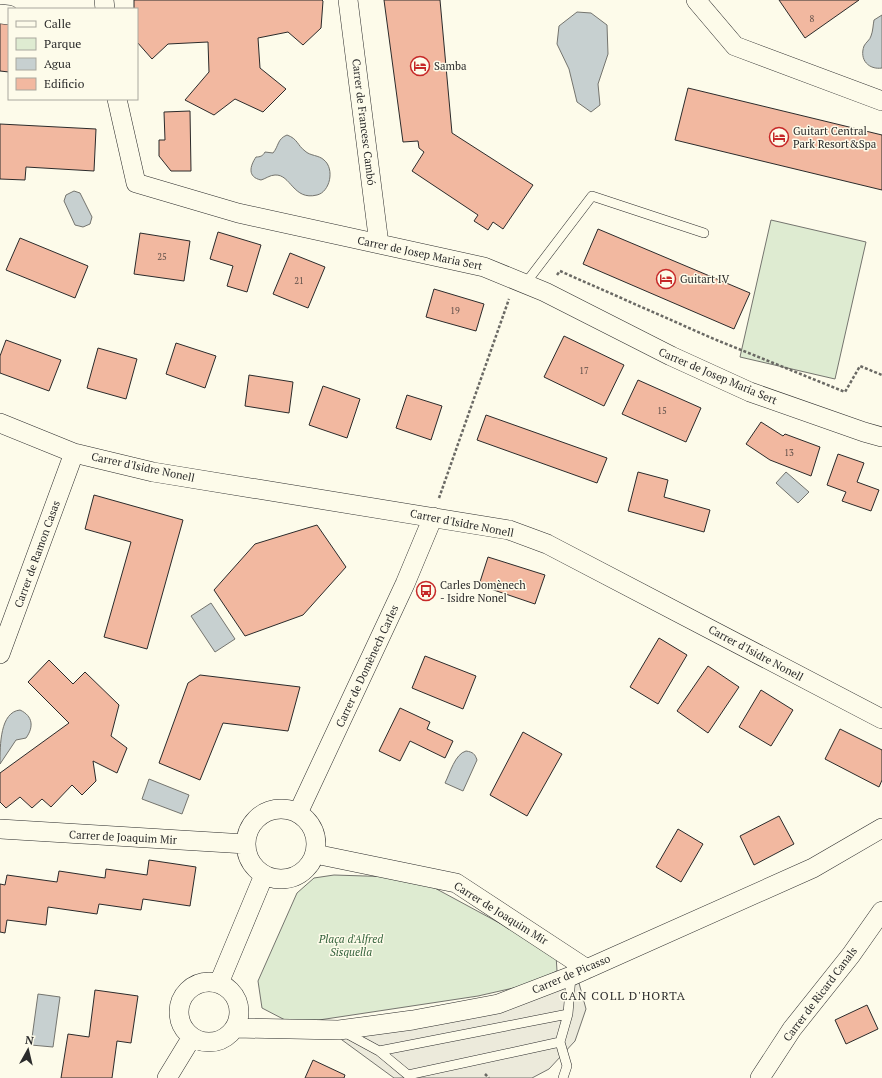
<svg xmlns="http://www.w3.org/2000/svg" width="882" height="1078" viewBox="0 0 882 1078" font-family="'PT Serif',serif">
	<rect width="100%" height="100%" fill="#fdfbea"/>
	<path fill="#deebd1" stroke="#74746e" d="M771 220 866 242 835 379 740 357Z
		M334 875 396 877 431 886 542 946 556 955 557 971 531 984 478 996 319 1020 287 1021 262 1008 258 981 297 893 314 878Z"/>
	<path fill="#eceadb" stroke="#74746e" d="M579 983 586 1009 575 1041 549 1069 532 1078H394L338 1037 498 1012Z"/>
	<path fill="#c7d0d0" stroke="#74746e" d="M577 12 591 13 607 25 608 54 598 84 600 105 591 112 577 102 569 69 557 44 559 26Z
		M882 15V68C869 70 859 60 864 46 866 42 870 40 871 36 873 31 873 25 874 20Z
		M287 135C298 139 297 145 305 151 310 156 319 155 324 160 335 169 330 192 317 195 293 201 291 174 275 175 270 175 265 179 261 180 247 177 250 166 256 157 260 157 263 156 265 152L273 153C279 146 277 139 287 135Z
		M74 191 80 193 92 217 90 224 83 227 75 225 64 201 66 195Z
		M786 472 809 492 798 503 776 483Z
		M211 603 235 639 215 652 191 616Z
		M20 710C33 716 34 727 26 738L16 740 0 764C0 745 0 712 20 710Z
		M466 751C473 752 475 754 477 760L463 791 445 783C450 773 455 754 466 751Z
		M149 779 189 795 182 814 142 799Z
		M38 994 60 997 53 1047 31 1045Z"/>
	<path fill="#f2b8a0" stroke="#2b2b2b" d="M134 0H322L323 1 321 28 303 45 288 32 258 38 260 68 286 89 263 112 235 99 214 115 185 100 209 72 208 42 168 44 152 59 137 42V9H134Z
		M384 0H440L452 133 533 185 503 229 493 222 488 230 474 221 478 215 412 171 424 152 419 148 418 141 403 142Z
		M779 0H859L805 38Z
		M0 21H9V72L0 71Z
		M688 88 882 135V190L675 140Z
		M190 111 191 171H171L159 156V140H165L164 112Z
		M0 124 96 129 94 171 26 167 25 180 0 179Z
		M598 229 750 293 734 329 583 264Z
		M218 232 261 245 247 292 227 286 233 266 210 259Z
		M140 233 190 241 184 281 134 274Z
		M20 238 88 266 75 298 6 270Z
		M290 253 325 267 308 308 273 294Z
		M434 289 484 304 476 331 426 317Z
		M564 336 624 365 604 406 544 377Z
		M6 340 61 360 49 391 0 373V356Z
		M176 343 216 356 205 388 166 374Z
		M98 348 137 359 126 399 87 388Z
		M249 375 293 382 289 413 245 406Z
		M638 380 701 408 686 442 622 414Z
		M323 386 360 399 347 438 309 425Z
		M407 395 442 406 431 440 396 428Z
		M486 415 607 458 597 483 477 440Z
		M761 422 783 436 785 434 820 447 811 476 770 460 746 444Z
		M838 454 864 463 857 482 879 490 871 511 842 501 846 492 827 485Z
		M638 472 668 480 664 497 710 510 704 532 628 511Z
		M94 495 183 520 147 649 104 637 131 542 85 529Z
		M317 525 346 567 303 615 245 636 214 590 255 544Z
		M488 557 545 575 535 604 479 585Z
		M659 638 687 655 658 704 630 687Z
		M425 656 476 676 463 709 412 688Z
		M49 660 73 684 85 672 119 705 111 736 127 748 117 773 93 761 96 781 82 795 72 785 51 807 42 799 32 808 20 797 6 808 0 802V773L69 723 28 682Z
		M708 666 739 687 708 733 677 711Z
		M200 675 300 687 288 731 223 723 200 780 159 763 188 683Z
		M761 690 793 710 771 746 739 727Z
		M400 708 430 722 427 729 453 741 445 758 410 741 400 761 379 751Z
		M840 729 882 750V780L879 787 825 759Z
		M523 732 562 754 527 816 490 795Z
		M779 816 794 844 754 865 740 836Z
		M678 829 703 844 681 882 656 867Z
		M149 860 196 867 190 906 143 899 141 910 99 904 97 914 48 907 46 925 7 920 5 933 0 932V884L5 885 7 875 57 882 59 871 105 878 106 869 147 875Z
		M95 990 138 996 131 1043 117 1041 112 1078H61L68 1034 89 1037Z
		M867 1005 878 1029 846 1044 835 1020Z
		M313 1060 345 1075 344 1078H305Z"/>
	<g fill="none" stroke-linecap="round" stroke-linejoin="round">
		<g stroke="#2b2b2b" stroke-width="10">
			<path id="lane" d="M525 284 592 196 704 233
				M344 1032 379 1051 408 1075 560 1042 568 1014 571 976
				M560 1042 567 1066 563 1078
				M379 1051 568 1014"/>
		</g>
		<g stroke="#2b2b2b" stroke-width="20">
			<path id="street" d="M104 0 105 9
				M348 0 379 244
				M696 0 735 46 882 101
				M0 14 9 15
				M117 99 136 183 238 213 484 267 545 292 671 356 750 392 864 432 882 437
				M0 423 74 453 153 472 509 530 547 544 882 719
				M0 654 74 453
				M246 844a35 35 0 1 1 70 0a35 35 0 1 1-70 0Z
				M298 813 405 584 433 517
				M0 829 246 844
				M315 854 456 883 587 969
				M179 1012a30 30 0 1 1 60 0a30 30 0 1 1-60 0Z
				M219 983 264 875
				M236 1028 339 1030 413 1020 498 1004 571 976 813 868 882 828
				M167 1078 192 1037
				M760 1078 792 1029 851 955 882 911"/>
		</g>
		<path stroke="#6a6964" stroke-width="2.5" stroke-dasharray="3 2" stroke-linecap="butt" d="M557 275 560 271 714 339 845 392 860 366 882 375
			M439 498 509 299
			M485 1074 489 1078"/>
		<use href="#lane" stroke="#fdfbea" stroke-width="9"/>
		<use href="#street" stroke="#fdfbea" stroke-width="19"/>
	</g>
	<defs>
		<g id="hotel-ring" transform="scale(1)"><circle r="9.5" fill="#fdfbea" stroke="#c62828" stroke-width="1.5"/><path d="M-6-4.5h1.5V1H6V5H4.5V3h-9V5H-6ZM-4 0a1.8 1.8 0 1 1 3.6 0ZM.5 0V-2.5h3Q6-2.5 6 0Z" fill="#c62828"/></g>
		<g id="bus-ring" transform="scale(1)"><circle r="9.5" fill="#fdfbea" stroke="#c62828" stroke-width="1.5"/><path d="M-5-6H5V4H4V6H2V4H-2V6H-4V4H-5ZM-3.5-4V0h7V-4ZM-3.5 1.2v1.5H-2V1.2ZM2 1.2v1.5H3.5V1.2Z" fill="#c62828"/></g>
	</defs>
	<g fill-rule="evenodd">
		<use href="#hotel-ring" x="420" y="66"/>
		<use href="#hotel-ring" x="779" y="137"/>
		<use href="#hotel-ring" x="666" y="279"/>
		<use href="#bus-ring" x="426" y="591"/>
	</g>
	<g text-anchor="middle" stroke-width="3" stroke-linejoin="round" paint-order="stroke">
		<g font-size="9" fill="#5d4e48">
			<text x="812" y="22">8</text>
			<text x="162" y="260">25</text>
			<text x="299" y="284">21</text>
			<text x="455" y="314">19</text>
			<text x="584" y="374">17</text>
			<text x="662" y="414">15</text>
			<text x="789" y="456">13</text>
		</g>
		<g font-size="11" fill="#2b2b2b" stroke="#fdfbea" text-anchor="start">
			<text x="434" y="70">Samba</text>
			<text x="793" y="135">Guitart Central<tspan x="793" dy="13">Park Resort&amp;Spa</tspan></text>
			<text x="680" y="283">Guitart IV</text>
			<text x="440" y="589">Carles Domènech<tspan x="440" dy="13">- Isidre Nonel</tspan></text>
		</g>
		<g font-size="11" fill="#2b2b2b" stroke="#fdfbea">
			<text transform="translate(364 122) rotate(83)" y="4">Carrer de Francesc Cambó</text>
			<text transform="translate(420 253) rotate(12)" y="4">Carrer de Josep Maria Sert</text>
			<text transform="translate(718 376) rotate(23)" y="4">Carrer de Josep Maria Sert</text>
			<text transform="translate(143 467) rotate(12)" y="4">Carrer d'Isidre Nonell</text>
			<text transform="translate(462 523) rotate(11)" y="4">Carrer d'Isidre Nonell</text>
			<text transform="translate(37 554) rotate(-70)" y="4">Carrer de Ramon Casas</text>
			<text transform="translate(756 653) rotate(28)" y="4">Carrer d'Isidre Nonell</text>
			<text transform="translate(367 666) rotate(-65)" y="4">Carrer de Domènech Carles</text>
			<text transform="translate(123 837) rotate(3)" y="4">Carrer de Joaquim Mir</text>
			<text transform="translate(501 913) rotate(32)" y="4">Carrer de Joaquim Mir</text>
			<text transform="translate(571 974) rotate(-23)" y="4">Carrer de Picasso</text>
			<text transform="translate(820 994) rotate(-53)" y="4">Carrer de Ricard Canals</text>
		</g>
		<g font-size="11" font-style="italic" fill="#34623c" stroke="#fdfbea">
			<text x="351" y="943">Plaça d'Alfred<tspan x="351" dy="13">Sisquella</tspan></text>
		</g>
		<g font-size="12" letter-spacing="1" fill="#2b2b2b" stroke="#fdfbea">
			<text x="623" y="1000">CAN COLL D'HORTA</text>
		</g>
	</g>
	<rect x="8" y="8" width="130" height="92" fill="#fdfbea" stroke="#a9a89e"/>
	<rect x="16" y="21" width="20" height="6" fill="#fdfbea" stroke="#a9a89e"/>
	<text x="44" y="28" font-size="12" fill="#2b2b2b">Calle</text>
	<rect x="16" y="38" width="20" height="12" fill="#deebd1" stroke="#a9a89e"/>
	<text x="44" y="48" font-size="12" fill="#2b2b2b">Parque</text>
	<rect x="16" y="58" width="20" height="12" fill="#c7d0d0" stroke="#a9a89e"/>
	<text x="44" y="68" font-size="12" fill="#2b2b2b">Agua</text>
	<rect x="16" y="78" width="20" height="12" fill="#f2b8a0" stroke="#a9a89e"/>
	<text x="44" y="88" font-size="12" fill="#2b2b2b">Edificio</text>
	<g transform="translate(28 1050) rotate(8)" stroke="#fdfbea" stroke-width="3" paint-order="stroke">
	<path d="M0-3L7 15L0 10L-7 15Z" fill="#2b2b2b"/>
	<text y="-6" font-size="11" font-weight="bold" text-anchor="middle" fill="#2b2b2b">N</text>
	</g>
</svg>
